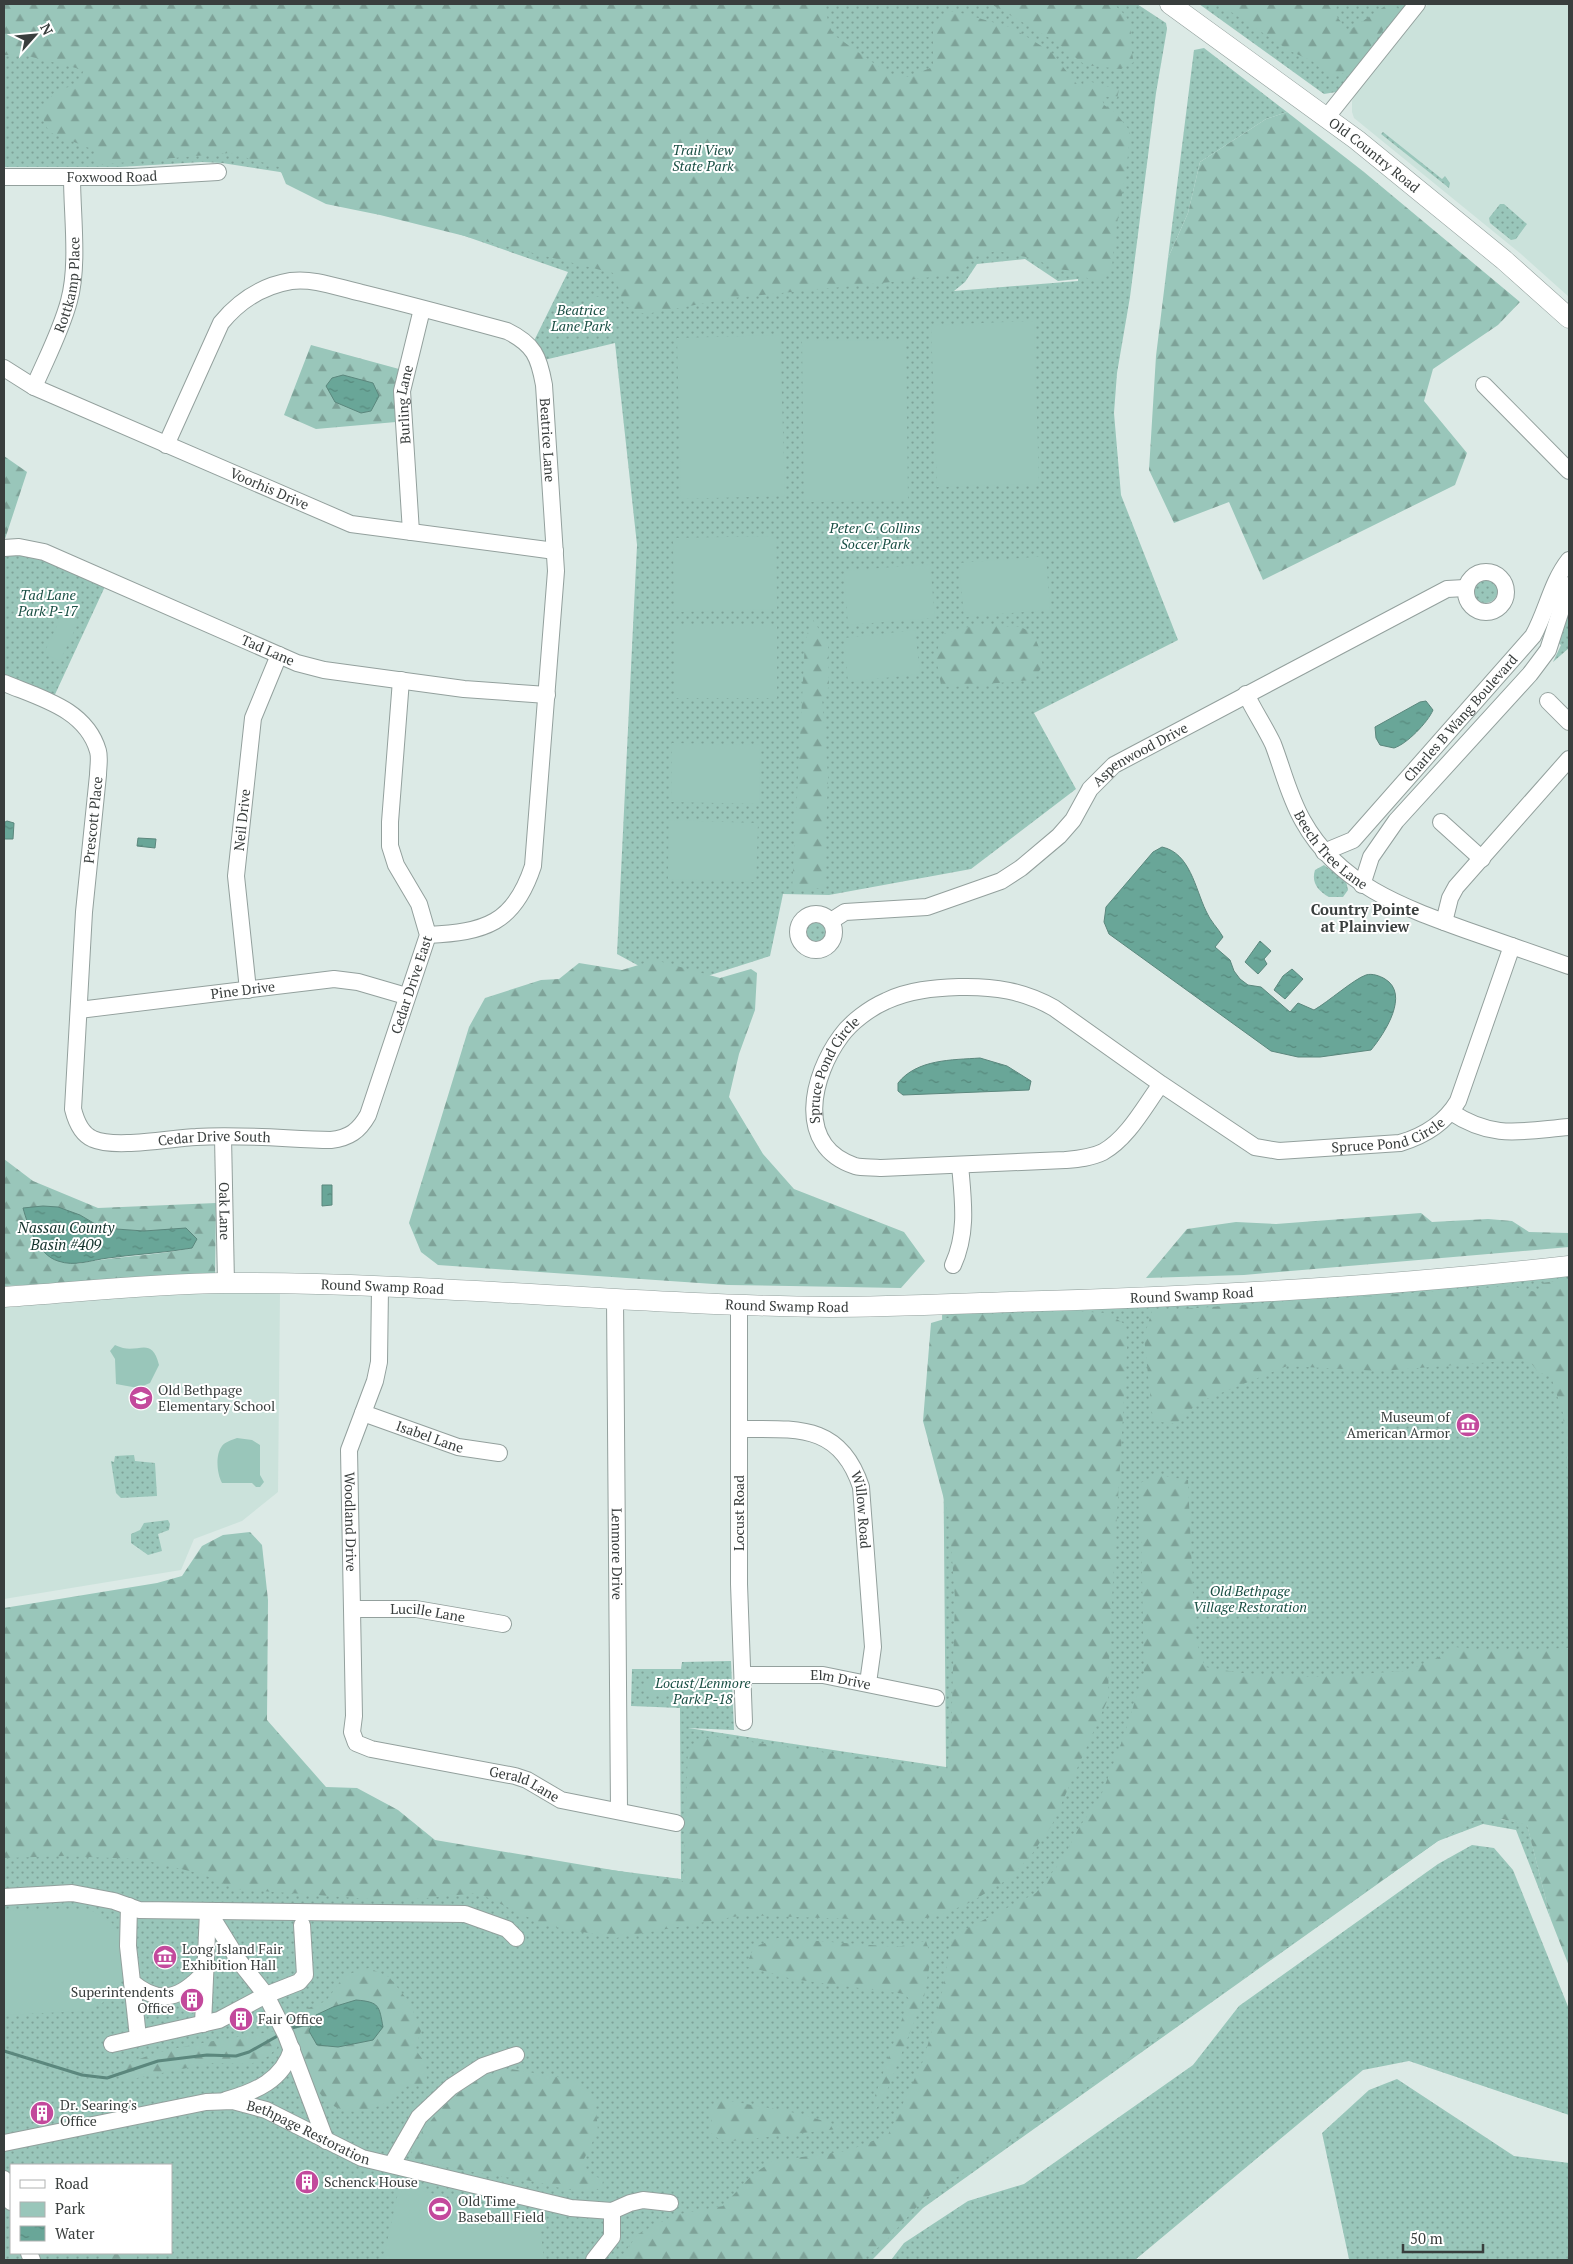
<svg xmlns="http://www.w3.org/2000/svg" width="1573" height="2264" viewBox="0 0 1573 2264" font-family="'PT Serif',serif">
	<defs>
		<pattern id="green-dots" width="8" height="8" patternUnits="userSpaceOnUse" patternTransform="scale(1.25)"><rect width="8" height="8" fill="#99c6ba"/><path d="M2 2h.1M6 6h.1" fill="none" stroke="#7ea298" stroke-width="1.8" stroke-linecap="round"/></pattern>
		<pattern id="forest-firs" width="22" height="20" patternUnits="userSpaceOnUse" patternTransform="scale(1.25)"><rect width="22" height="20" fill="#99c6ba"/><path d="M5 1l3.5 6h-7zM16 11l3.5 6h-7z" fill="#7ea298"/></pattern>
		<pattern id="water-ripples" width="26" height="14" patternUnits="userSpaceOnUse" patternTransform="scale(1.25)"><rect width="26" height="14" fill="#69a698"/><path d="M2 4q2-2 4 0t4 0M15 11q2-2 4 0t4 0" fill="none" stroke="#57897d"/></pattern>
	</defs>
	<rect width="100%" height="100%" fill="#dceae6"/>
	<path fill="#cbe2db" d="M1428 4H1569V297L1521 254 1354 118 1352 112V101L1355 95Z
		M222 1290 280 1292 278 1492 242 1521 194 1539 181 1570 4 1599V1305Z"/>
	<path fill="url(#green-dots)" fill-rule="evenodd" d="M4 4H1137L1166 23 1167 29 1156 93 1130 297 1117 373 1114 413 1121 495 1178 640 1034 713 1076 789 971 869 829 895 783 894 770 956 676 986 617 954 637 545 615 343 540 361 531 347 568 272 280 172 222 163 202 162 120 167H4ZM1025 259 1058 281 1078 279V281L954 291 965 282 977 264Z
		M1199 4H1407L1341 87 1336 92 1324 94Z
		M1204 48 1287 112 1266 119 1200 162 1188 213 1168 258 1194 50Z
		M1383 132 1442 179 1445 176 1450 183 1449 188 1381 134Z
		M1500 204H1504L1527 224 1516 239 1511 240 1490 223 1489 218Z
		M4 548 108 580 51 703 4 682Z
		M1472 590a13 13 0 1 1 26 0a13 13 0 1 1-26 0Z
		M1569 604V648L1553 662 1561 645 1558 643Z
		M1324 865 1346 881 1348 890 1343 897H1329C1318 891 1311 882 1315 870Z
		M803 932a12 12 0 1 1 24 0a12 12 0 1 1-24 0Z
		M1569 1269V1747L1446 1836C1455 1832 1463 1823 1473 1820 1489 1815 1510 1821 1527 1824L1551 1920 1516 1830 1483 1824 1438 1841 923 2208 872 2260H4V1829L340 1835 681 1879 680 1708 631 1706 632 1669H681L682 1662 731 1661 734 1730 688 1728 946 1767 942 1307ZM11 2165H171V2253H11Z
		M134 1455 135 1461 155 1463 157 1496 121 1498 116 1493 111 1461 114 1462 115 1456Z
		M168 1520 170 1524 169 1530 158 1534 162 1551 148 1555 131 1543V1534L140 1530 144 1523Z
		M1472 1845 1494 1848 1513 1870 1569 2009V2115L1409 2061 1363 2070 1135 2260H891L904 2243 968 2201 1024 2184 1193 2065 1239 2006 1438 1864Z
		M1397 2079 1514 2156 1569 2163V2260L1349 2259 1322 2133 1369 2090Z"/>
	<path fill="url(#forest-firs)" fill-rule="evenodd" d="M4 4H827L825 6 829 26 834 35 889 74 907 77 933 67V28L941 15 954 11 1013 28 1051 52 1080 88 1085 80 1119 90 1117 98 1101 96 1104 105 1116 113 1130 131C1128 177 1114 223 1112 270L1101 280H1090L1076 271 1055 269 1036 259 997 251 976 256 961 273 901 281 733 298 646 314C615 307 625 297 613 273L380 215 326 204 286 184 279 167 229 153 96 165 94 150 49 132 40 112 56 90 77 85 84 70 24 55H4Z
		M991 4H1113C1141 26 1126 33 1134 62L1121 69 1085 65 1056 42Z
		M1219 4H1337L1335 14 1348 31 1388 4 1398 8 1379 36 1349 73 1328 75 1312 61 1290 51Z
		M1287 112 1364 172 1520 302 1498 325 1433 369 1424 401 1467 453 1455 485 1263 580 1229 502 1174 523 1149 470 1156 356 1168 258 1188 213 1200 162 1266 119Z
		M311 345 399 369 396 422 316 429 284 415Z
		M4 456 27 472 4 542Z
		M812 618 828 644 829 687 822 697 828 777 824 888 792 890 805 642Z
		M991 624C1001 628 1009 626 1019 627 1038 631 1040 651 1043 666L1032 680 950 687 941 685 936 657 941 635 961 628Z
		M655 960 720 978 751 969 757 973 755 1010 739 1054 729 1097 763 1154 794 1189 904 1232 925 1261 901 1288 728 1285 438 1265 421 1252 409 1223 469 1027 485 998 541 980 559 979 579 963 622 970Z
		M4 1159 33 1181 98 1208 216 1203 215 1277 4 1286ZM80 1215 102 1228 144 1231 192 1248C154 1256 116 1256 77 1264Z
		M1421 1213 1432 1222 1488 1219 1512 1221 1529 1232 1569 1233V1247L1244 1275 1146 1278 1187 1229 1236 1222 1276 1224Z
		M1569 1279V1489L1563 1413 1551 1377 1538 1372 1528 1359 1381 1371 1287 1366 1199 1402 1176 1424 1153 1421 1144 1337 1152 1311 1511 1286 1539 1293 1542 1283Z
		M1072 1311 1107 1313 1126 1325 1127 1349 1110 1632 1108 1699 1052 1825 1032 1854 1010 1878 971 1902 941 1915 910 1921 744 1915 616 1938 544 1925 478 1893 395 1901 317 1895 235 1889 202 1874 139 1859 64 1856 4 1858V1608L157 1583 182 1576 202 1546 223 1535 250 1532 262 1545 268 1600 267 1720 326 1787 357 1788 398 1810 435 1840 683 1882 688 1749 698 1740 717 1737 947 1770 951 1739 955 1598 949 1518 923 1421 931 1323 958 1315Z
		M1157 1475 1188 1480 1195 1638 1205 1667 1241 1673 1312 1677 1406 1671 1437 1658 1455 1647 1490 1651 1569 1648V1966L1551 1920 1527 1825 1502 1819 1472 1821 1438 1841 1015 2138 923 2200 883 2244 861 2260H619L638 2234 675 2215 723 2206 751 2176 772 2161 847 2151 888 2135 923 2061 940 2003 951 1943 954 1935 1036 1893 1062 1860 1080 1826 1100 1798 1124 1736 1144 1672 1140 1483Z
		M778 1938 897 1947 926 1941 931 1957 924 1997 884 2098 875 2110V2096L909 1999 905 1994 792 1979 746 1966 754 1947Z
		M369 1968 389 1977 410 2003 421 2031 415 2049 426 2064 427 2084C421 2085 414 2084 408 2086 399 2088 392 2100 383 2104 319 2134 304 2067 292 2019L306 2009 326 2001 345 1975Z
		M276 2031 280 2038 277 2048 267 2057 251 2064 212 2063 127 2080 121 2078 117 2071C144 2048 238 2038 276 2031Z
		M511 2069 575 2080 595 2099 598 2131 584 2159 587 2174 603 2179 602 2189C571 2195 559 2186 531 2181 493 2175 454 2170 417 2161L411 2154C428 2115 467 2075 511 2069Z
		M719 2099 801 2114 846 2128 723 2142 711 2133V2111Z
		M102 2253H138L136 2260H98Z"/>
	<path fill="#99c6ba" d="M590 297H605L607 319 591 320Z
		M1034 321 1039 484 937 487 931 325Z
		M780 335 785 496 681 499 677 338Z
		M906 340 908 501 804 502 802 341Z
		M776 536 777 609 674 612 673 538Z
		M1046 556 1050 610 964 617 959 563Z
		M930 564 935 618 848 625 844 571Z
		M54 588 81 600 75 613 48 601Z
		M63 613 79 621 60 661 44 653Z
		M674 624H777V698H674Z
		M915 630 920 674 848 682 844 638Z
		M672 743 760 745 759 804 671 802Z
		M669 820 758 823 756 882 668 879Z
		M115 1345C117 1346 120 1347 123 1348 140 1352 152 1337 159 1365L150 1383 138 1388 116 1384 115 1359 110 1351Z
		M237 1438 252 1440 260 1445V1475L264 1482 260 1487H256L252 1483H222C217 1474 215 1455 222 1446 225 1442 232 1440 237 1438Z
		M644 1681H673V1696H644Z
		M89 1909 112 1923 121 1936 126 1965 123 1979 113 1993 101 2004 85 2011 4 2015V1911Z
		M410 2187 540 2225 544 2260H383L398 2193Z"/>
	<path fill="url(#water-ripples)" stroke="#5b877d" d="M343 375 373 383 379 396 371 411 361 413 335 402 326 386 332 378Z
		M1426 701 1433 710C1428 722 1407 744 1394 748L1380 745 1376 738 1375 727 1420 702Z
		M7 821 14 823 13 839H4L5 822Z
		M138 838 156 839 155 848 137 846Z
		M1162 847C1190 853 1195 888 1206 911 1210 921 1218 928 1223 937L1215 947 1230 960 1234 971 1240 979 1248 985 1261 987 1290 1012 1298 1003 1314 1010C1328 1002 1354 979 1366 975 1372 973 1380 976 1385 979 1410 994 1385 1033 1371 1050L1320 1057H1298L1271 1051 1109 934 1104 922 1106 907 1153 852Z
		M1260 941 1271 951 1264 959 1267 964 1258 974 1245 962Z
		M1292 969 1303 979 1285 999 1274 990 1283 976Z
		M980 1058 1007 1066 1031 1081 1029 1090 903 1095 898 1091V1083C917 1059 952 1060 980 1058Z
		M322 1185H332V1205L322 1206Z
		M43 1206 58 1207 80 1215 102 1228 144 1231 186 1228 197 1239 192 1248C164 1253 136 1254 108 1258 91 1260 75 1267 58 1261 38 1255 28 1226 23 1208Z
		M356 2000C380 2002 379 2006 383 2027L373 2040 338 2047 317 2045 309 2031 316 2015 333 2007Z"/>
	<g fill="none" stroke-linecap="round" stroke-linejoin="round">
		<path stroke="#5b877d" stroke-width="3" d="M288 2029 303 2025H312
			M4 2051 82 2075 107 2078 158 2061 207 2055 236 2056 249 2052 281 2034"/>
		<g stroke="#93a09d" stroke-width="18">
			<g id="minor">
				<path d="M1326 118 1417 4"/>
				<path id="s1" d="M4 177H133L218 172"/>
				<path id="s2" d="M4 368 34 387 351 524 555 551"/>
				<path d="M1484 385 1569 471"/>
				<path id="s3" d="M34 387C46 359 61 331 69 301 79 265 72 215 72 177"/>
				<path id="s4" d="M166 445 221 323C239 301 261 286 291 281 315 278 339 288 362 293 411 305 459 318 507 331 534 344 539 357 544 385L556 571 533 866C514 924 485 932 428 935"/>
				<path id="s5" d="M411 532 402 391 422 309"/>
				<path id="s6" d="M4 548 19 547 44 552 297 663 324 670 464 689 547 695"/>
				<circle cx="1486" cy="592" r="20"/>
				<path id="s7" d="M4 683C40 698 86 709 98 751 100 758 98 768 98 775L84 912 73 1109C76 1121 81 1134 93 1139 115 1149 171 1138 196 1137 241 1134 287 1139 331 1140 349 1138 359 1131 368 1115L428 935 419 904 396 865 390 846V822L401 680"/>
				<path id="s8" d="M1246 694C1254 711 1265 727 1273 744 1283 770 1289 797 1303 821 1338 884 1402 907 1466 930 1500 942 1535 954 1569 966"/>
				<path d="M1548 701 1569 722"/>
				<path d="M1441 822 1482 859"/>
				<path id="s9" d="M1324 852 1353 840 1533 636C1547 611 1551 583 1569 560"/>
				<path d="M1362 885 1371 857 1396 821 1530 674 1548 650 1569 585"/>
				<circle cx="816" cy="932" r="18"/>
				<path id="s10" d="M831 921 845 912 927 907 1001 881 1021 868 1059 836 1073 820 1090 789 1114 765 1447 589 1465 588"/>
				<path d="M1444 922 1450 898 1456 887 1569 759"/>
				<path id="s11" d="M248 990 236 876 253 718 279 655"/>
				<path id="s12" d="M79 1010 334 979 358 982 406 996"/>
				<path id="s13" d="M1161 1084C1144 1107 1128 1138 1103 1152 1091 1158 1077 1159 1065 1160L881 1168C873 1167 863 1168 855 1166 794 1146 812 1075 841 1036 851 1022 870 1008 886 1001 909 990 934 988 959 987 994 986 1024 991 1054 1008L1161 1084 1255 1147 1279 1151 1400 1143C1424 1136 1445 1123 1458 1101L1512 946"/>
				<path d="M1451 1112C1493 1140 1522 1131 1569 1127"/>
				<path id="s14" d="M223 1137 226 1283"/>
				<path d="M953 1265C968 1232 963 1200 960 1165"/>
				<path id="s15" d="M380 1288 379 1362 375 1381 349 1450 354 1716 352 1732 356 1743 371 1749 515 1776 527 1780 561 1800 676 1823"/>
				<path id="s16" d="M615 1298 619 1811"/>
				<path d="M739 1305V1584L744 1722"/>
				<path id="s17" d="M363 1413 458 1447 499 1453"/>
				<path id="s18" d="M739 1429C796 1429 840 1423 861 1487L873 1647 868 1683"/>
				<path id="s19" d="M353 1609H416L503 1624"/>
				<path id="s20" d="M743 1675H823L936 1698"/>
				<path d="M4 1897 72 1893 114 1901 139 1910 465 1914 507 1929 516 1938"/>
				<path d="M129 1906 128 1946 132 1982C160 2006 181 1998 204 1973"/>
				<path d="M208 1911 239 1961 266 1995 286 2035 326 2141"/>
				<path d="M132 1982 138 2037"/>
				<path d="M203 2024 208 1911"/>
				<path d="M112 2044 219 2020 266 1995 299 1982 305 1975 302 1925"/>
				<path d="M226 2100C255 2092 283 2080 292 2049"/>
				<path id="s21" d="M4 2143 206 2102 233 2101 266 2110 362 2158 571 2208 612 2211 630 2203 643 2200 670 2203"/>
				<path d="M392 2164 419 2117 451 2087 483 2066 516 2055"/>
				<path d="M4 2179 11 2202"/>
				<path d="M29 2253 32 2260"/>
				<path d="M594 2260 612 2237V2211"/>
			</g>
		</g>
		<g stroke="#93a09d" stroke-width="21">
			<g id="major">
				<path id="s22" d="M1170 4 1357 140 1504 260 1569 318"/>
				<path id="s23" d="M4 1297C77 1292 150 1284 224 1283 426 1282 628 1305 830 1307 890 1307 951 1304 1011 1302 1197 1297 1384 1287 1569 1266"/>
			</g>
		</g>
		<use href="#minor" stroke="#fff" stroke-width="16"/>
		<use href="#major" stroke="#fff" stroke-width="20"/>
	</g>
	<defs>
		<g id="school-disc" transform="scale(1.25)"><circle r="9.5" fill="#c3499c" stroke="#fff"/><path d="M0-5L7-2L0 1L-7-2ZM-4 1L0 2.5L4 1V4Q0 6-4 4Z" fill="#fff"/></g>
		<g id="museum-disc" transform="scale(1.25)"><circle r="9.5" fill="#c3499c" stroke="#fff"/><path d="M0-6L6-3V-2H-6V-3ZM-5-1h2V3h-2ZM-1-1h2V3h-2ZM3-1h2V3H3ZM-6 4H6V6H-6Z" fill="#fff"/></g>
		<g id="building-disc" transform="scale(1.25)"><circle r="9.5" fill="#c3499c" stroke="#fff"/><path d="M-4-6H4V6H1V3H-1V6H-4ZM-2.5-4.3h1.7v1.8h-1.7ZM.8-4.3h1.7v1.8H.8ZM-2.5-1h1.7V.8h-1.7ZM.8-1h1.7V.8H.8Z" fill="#fff"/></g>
		<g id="stadium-disc" transform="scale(1.25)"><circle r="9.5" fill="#c3499c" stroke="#fff"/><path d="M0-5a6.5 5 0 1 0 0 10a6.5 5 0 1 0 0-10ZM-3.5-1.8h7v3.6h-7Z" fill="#fff"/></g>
	</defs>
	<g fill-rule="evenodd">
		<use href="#school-disc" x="141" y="1398"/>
		<use href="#museum-disc" x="1468" y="1425"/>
		<use href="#museum-disc" x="165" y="1957"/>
		<use href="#building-disc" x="192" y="2000"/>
		<use href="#building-disc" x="241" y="2019"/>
		<use href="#building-disc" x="42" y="2113"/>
		<use href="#building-disc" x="307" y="2182"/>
		<use href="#stadium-disc" x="440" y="2209"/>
	</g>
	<g text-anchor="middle" stroke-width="4" stroke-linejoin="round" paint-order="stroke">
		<g font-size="14" font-style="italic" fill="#1a4f44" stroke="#fff">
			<text x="703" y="155">Trail View<tspan x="703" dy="16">State Park</tspan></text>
			<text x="581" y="315">Beatrice<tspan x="581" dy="16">Lane Park</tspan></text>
			<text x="875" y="533">Peter C. Collins<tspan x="875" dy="16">Soccer Park</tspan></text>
			<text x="48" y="600">Tad Lane<tspan x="48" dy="16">Park P-17</tspan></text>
			<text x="1250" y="1596">Old Bethpage<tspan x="1250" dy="16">Village Restoration</tspan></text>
			<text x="703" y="1688">Locust/Lenmore<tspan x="703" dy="16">Park P-18</tspan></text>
		</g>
		<g font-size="14" fill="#393e3d" stroke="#fff">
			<text dy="5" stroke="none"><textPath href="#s22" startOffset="254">Old Country Road</textPath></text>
			<text dy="5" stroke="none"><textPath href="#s1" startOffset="108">Foxwood Road</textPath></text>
			<text dy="5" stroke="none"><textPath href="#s3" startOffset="109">Rottkamp Place</textPath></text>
			<text dy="5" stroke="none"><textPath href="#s5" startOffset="128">Burling Lane</textPath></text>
			<text dy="5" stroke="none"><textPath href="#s4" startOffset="564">Beatrice Lane</textPath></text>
			<text dy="5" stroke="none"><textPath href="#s2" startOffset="292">Voorhis Drive</textPath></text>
			<text dy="5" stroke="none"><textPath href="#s6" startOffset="285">Tad Lane</textPath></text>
			<text dy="5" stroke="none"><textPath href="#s9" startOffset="194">Charles B Wang Boulevard</textPath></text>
			<text dy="5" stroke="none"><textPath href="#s10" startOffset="369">Aspenwood Drive</textPath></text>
			<text transform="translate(93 820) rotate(-84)" y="5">Prescott Place</text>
			<text dy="5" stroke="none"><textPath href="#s11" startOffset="171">Neil Drive</textPath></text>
			<text dy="5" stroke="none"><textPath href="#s8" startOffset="180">Beech Tree Lane</textPath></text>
			<text dy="5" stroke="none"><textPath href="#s7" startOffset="940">Cedar Drive East</textPath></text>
			<text dy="5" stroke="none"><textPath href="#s12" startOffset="165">Pine Drive</textPath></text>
			<text dy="5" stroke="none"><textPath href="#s13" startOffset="459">Spruce Pond Circle</textPath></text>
			<text dy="5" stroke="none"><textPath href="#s13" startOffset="1105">Spruce Pond Circle</textPath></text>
			<text dy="5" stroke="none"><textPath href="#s7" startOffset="639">Cedar Drive South</textPath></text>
			<text dy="5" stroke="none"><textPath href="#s14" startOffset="74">Oak Lane</textPath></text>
			<text dy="5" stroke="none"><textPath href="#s23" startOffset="379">Round Swamp Road</textPath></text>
			<text dy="5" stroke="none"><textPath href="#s23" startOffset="1189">Round Swamp Road</textPath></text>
			<text dy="5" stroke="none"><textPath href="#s23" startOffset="784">Round Swamp Road</textPath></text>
			<text dy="5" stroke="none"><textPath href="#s17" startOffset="71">Isabel Lane</textPath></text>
			<text dy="5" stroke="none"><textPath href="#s18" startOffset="172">Willow Road</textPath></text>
			<text transform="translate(739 1513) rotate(-90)" y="5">Locust Road</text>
			<text dy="5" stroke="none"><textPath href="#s15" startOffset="239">Woodland Drive</textPath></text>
			<text dy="5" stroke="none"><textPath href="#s16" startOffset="256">Lenmore Drive</textPath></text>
			<text dy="5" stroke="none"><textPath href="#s19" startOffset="75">Lucille Lane</textPath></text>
			<text dy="5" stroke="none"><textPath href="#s20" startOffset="98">Elm Drive</textPath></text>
			<text dy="5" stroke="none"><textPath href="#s15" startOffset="635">Gerald Lane</textPath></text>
			<text dy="5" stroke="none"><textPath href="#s21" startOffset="315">Bethpage Restoration</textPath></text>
		</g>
		<g font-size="14" fill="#393e3d" stroke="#fff" text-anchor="start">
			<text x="158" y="1395">Old Bethpage<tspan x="158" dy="16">Elementary School</tspan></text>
			<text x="1450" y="1422" text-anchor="end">Museum of<tspan x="1450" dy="16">American Armor</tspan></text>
			<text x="182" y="1954">Long Island Fair<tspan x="182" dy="16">Exhibition Hall</tspan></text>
			<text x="174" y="1997" text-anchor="end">Superintendents<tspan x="174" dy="16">Office</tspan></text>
			<text x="258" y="2024">Fair Office</text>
			<text x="60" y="2110">Dr. Searing's<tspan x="60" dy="16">Office</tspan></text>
			<text x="324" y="2187">Schenck House</text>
			<text x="458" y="2206">Old Time<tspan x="458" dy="16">Baseball Field</tspan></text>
		</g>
		<g font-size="15" font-weight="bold" fill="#393e3d" stroke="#fff">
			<text x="1365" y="915">Country Pointe<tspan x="1365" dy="17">at Plainview</tspan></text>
		</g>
		<g font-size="15" font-style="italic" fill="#14332c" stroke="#fff">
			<text x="66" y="1233">Nassau County<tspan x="66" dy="17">Basin #409</tspan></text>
		</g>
	</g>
	<rect width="1573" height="2264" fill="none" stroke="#393e3d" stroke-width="10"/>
	<rect x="10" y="2164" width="162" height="90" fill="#ffffff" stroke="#b0b2b1"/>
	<rect x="20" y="2180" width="25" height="8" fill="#ffffff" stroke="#b0b2b1"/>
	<text x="55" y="2189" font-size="15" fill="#393e3d">Road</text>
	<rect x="20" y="2202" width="25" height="15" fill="#99c6ba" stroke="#b0b2b1"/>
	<text x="55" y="2214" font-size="15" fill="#393e3d">Park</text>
	<rect x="20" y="2226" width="25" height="15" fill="url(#water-ripples)" stroke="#b0b2b1"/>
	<text x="55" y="2239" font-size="15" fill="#393e3d">Water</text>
	<g transform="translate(35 35) rotate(63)" stroke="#ffffff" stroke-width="4" paint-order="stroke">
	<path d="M0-4L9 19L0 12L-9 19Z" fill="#393e3d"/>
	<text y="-8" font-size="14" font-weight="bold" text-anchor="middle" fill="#393e3d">N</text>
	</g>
	<path d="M1403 2244v8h80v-8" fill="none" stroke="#393e3d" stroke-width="2.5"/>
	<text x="1410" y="2244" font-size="15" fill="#393e3d" stroke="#ffffff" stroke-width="4" paint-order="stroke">50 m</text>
</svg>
